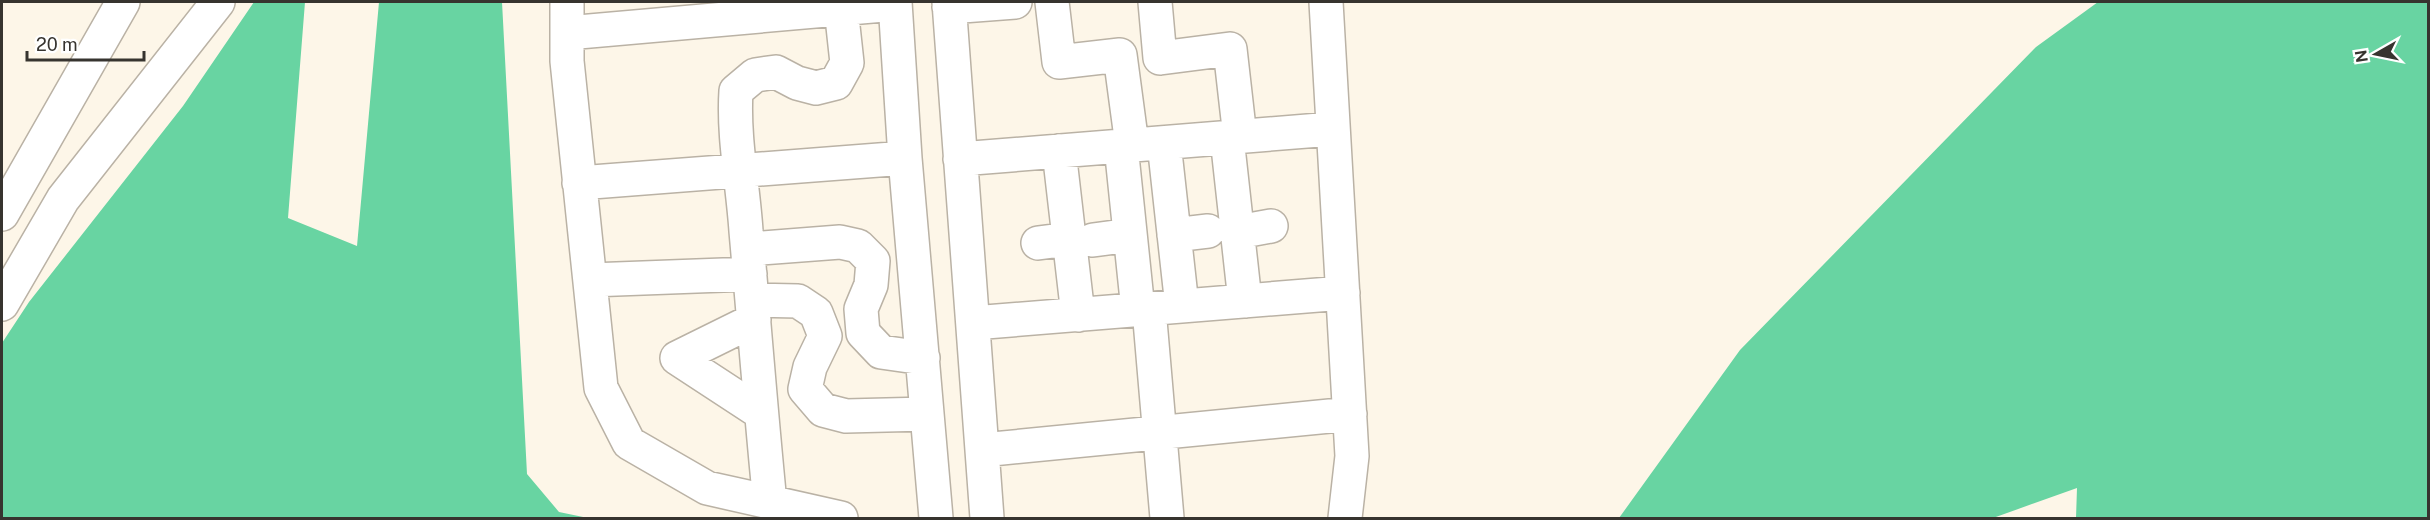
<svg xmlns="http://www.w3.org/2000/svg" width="2430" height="520" viewBox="0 0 2430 520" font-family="'Public Sans',sans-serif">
	<rect width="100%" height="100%" fill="#fdf6e8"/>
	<path fill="#68d4a2" d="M254 2H305L288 218 357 246 379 2H502L527 474 559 512 588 518H2V343L29 302 183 106Z
		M2098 2H2428V518H2076L2077 488 1993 518H1619L1740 350 2036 47Z"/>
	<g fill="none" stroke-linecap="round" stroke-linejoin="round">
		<g stroke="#bab2a5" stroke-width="36">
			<path id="minor" d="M567 2V61L601 388 629 443 707 488 841 518
				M895 2 905 158 936 518
				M949 2 987 518
				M1052 2 1059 62 1120 55 1132 145
				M1155 2 1160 58 1230 49 1240 137
				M1326 2 1352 456 1345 518
				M949 7 1015 2
				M567 33 895 4
				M1227 138 1245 301
				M1164 143 1182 306
				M1121 146 1138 310
				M1059 151 1078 315
				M960 159 1332 129
				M579 183 905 158
				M2 214 123 2
				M1238 232 1271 226
				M1174 235 1208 231
				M1093 240 1130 235
				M1038 243 1069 239
				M748 249 840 242 858 246 873 261 871 285 861 309 863 333 881 352 923 358
				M590 280 750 274
				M753 300 798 301 816 313 825 336 810 367 805 389 823 410 846 416 927 414
				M2 304 63 199 218 2
				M1149 309 1167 518
				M754 320 677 358 761 413
				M973 323 1343 293
				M982 450 1350 414
				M770 503C761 413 754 322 746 231 743 185 733 137 736 91L755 75 776 72 797 83 816 88 836 83 847 63 841 8"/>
		</g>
		<use href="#minor" stroke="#fff" stroke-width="33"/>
	</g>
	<rect width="2430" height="520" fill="none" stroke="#37342f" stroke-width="6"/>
	<g transform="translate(2376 54) rotate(261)" stroke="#ffffff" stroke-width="4.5" paint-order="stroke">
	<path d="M0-4.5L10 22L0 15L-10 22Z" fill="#37342f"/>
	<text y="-9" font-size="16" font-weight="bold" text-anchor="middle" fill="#37342f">N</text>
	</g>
	<path d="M27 51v9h117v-9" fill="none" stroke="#37342f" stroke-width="3"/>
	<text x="36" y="51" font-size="18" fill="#37342f" stroke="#ffffff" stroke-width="4.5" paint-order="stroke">20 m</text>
</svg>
